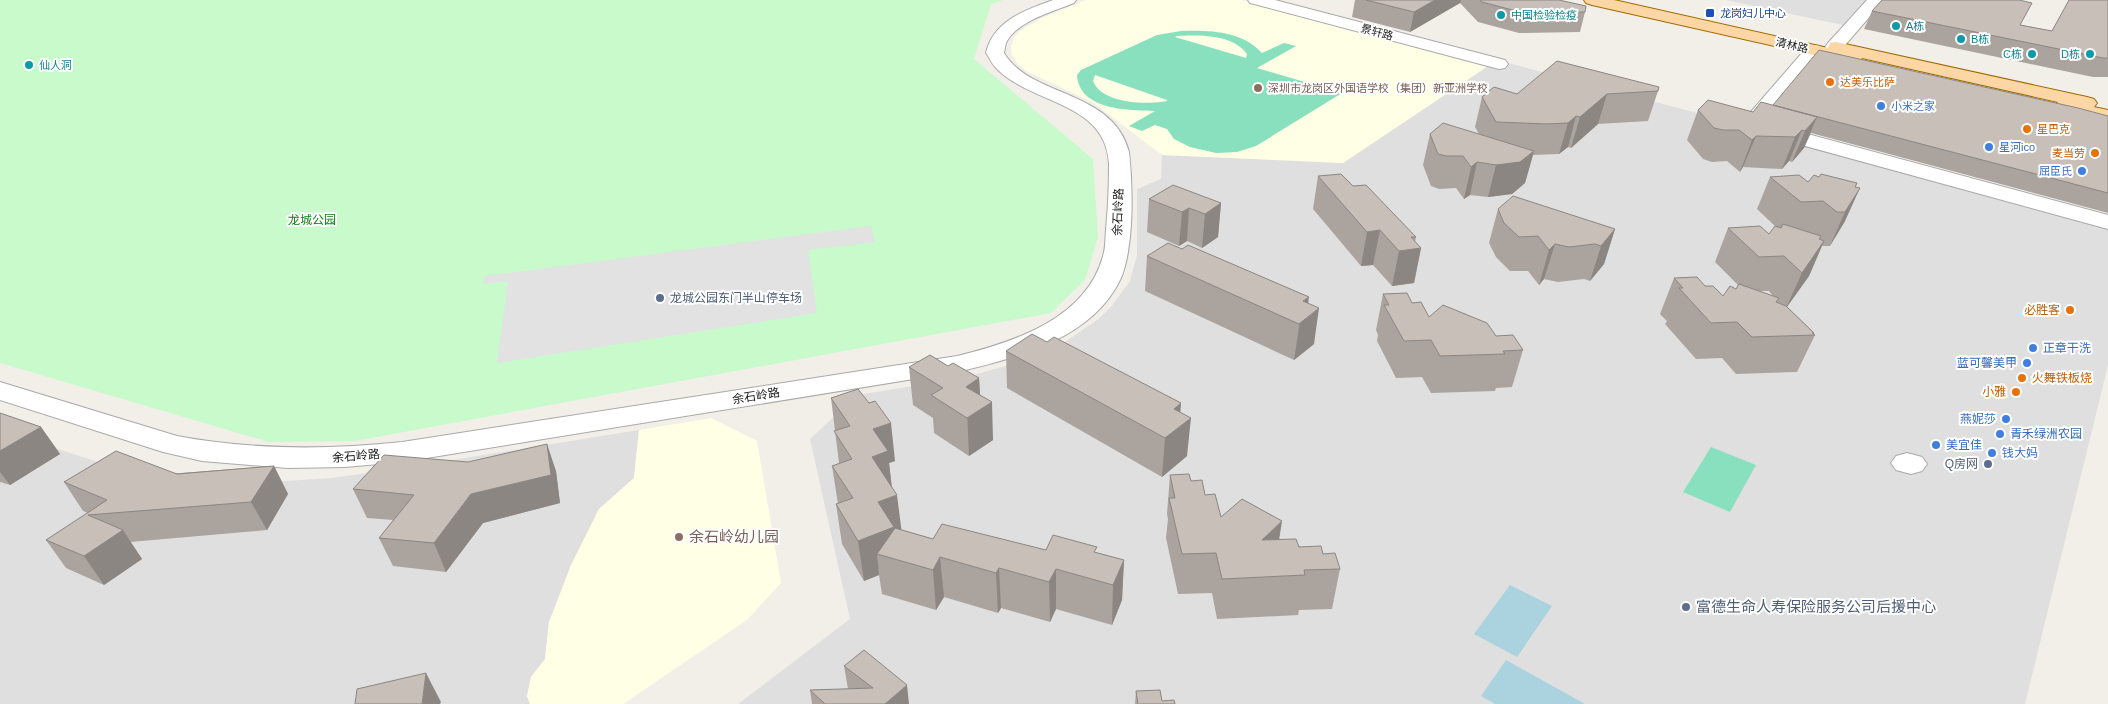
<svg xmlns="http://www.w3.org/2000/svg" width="2108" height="704" viewBox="0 0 2108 704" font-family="Helvetica,'Noto Sans SC',sans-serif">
	<rect width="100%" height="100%" fill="#f2efe9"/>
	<path fill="#e0dfdf" d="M1726 0H1870L1847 26Z
		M1497 60 2108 222V365L2025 704H738L850 619 810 439 857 395 963 378 1016 363 1062 344 1097 320 1111 307 1130 281 1137 255V189L1161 179 1162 155 1343 163Z
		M0 430 107 465 155 476 269 482 332 478 396 469 639 430 634 478 599 509 549 622 545 659 531 677 527 696 530 704H0Z"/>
	<path fill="#ffffe5" d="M1086 0H1241L1488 66 1343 163 1162 155 1094 103 1026 71 1017 63 1012 55 1011 47 1014 38 1020 31 1042 18Z
		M711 418 757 441 781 583 747 620 623 704H530L527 696 531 677 545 659 549 622 571 565 599 509 634 478 639 430Z"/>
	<path fill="#c8facc" d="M0 0H1003L991 4 974 59 1093 159 1098 237 1085 280 1051 313 355 441 269 442 0 363Z"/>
	<path fill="#88e0be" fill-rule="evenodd" d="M1181 31C1210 30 1242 31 1262 53L1284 43 1296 46 1257 68 1342 93 1256 146 1237 152 1216 153 1190 147 1174 139 1167 129 1155 125 1142 131 1129 126 1155 111C1130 110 1079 111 1077 75L1081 70 1157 35ZM1177 36C1199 35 1233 34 1247 54L1246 58 1175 37ZM1095 75 1167 100V101C1147 105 1102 104 1093 81Z
		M1711 447 1756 465 1730 512 1683 492Z"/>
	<path fill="#e2e2e2" d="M871 226 875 242 808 250 817 313 497 363 508 281 483 284 485 276Z"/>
	<path fill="#aad3df" d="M1510 585 1552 606 1517 657 1474 634Z
		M1506 660 1585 704H1495L1481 696Z"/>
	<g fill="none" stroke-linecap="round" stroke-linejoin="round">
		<g stroke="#a9a9a9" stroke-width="2">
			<path id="minor" d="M1053 0H1076L1074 3C1054 11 1018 21 1007 41 1005 44 1005 49 1004 53 1031 98 1113 89 1129 152 1133 186 1134 247 1121 278 1093 339 1016 358 957 372L402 462 345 467 288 468 202 461 163 452 0 400V382L177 436C252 450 326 450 402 442L957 356C1014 342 1086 319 1103 256 1106 247 1105 238 1106 229 1108 208 1109 186 1109 164 1106 102 1033 105 997 69 992 65 990 58 986 53 993 21 1025 10 1053 0Z
				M1248 0H1275L1505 60 1508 64 1505 68 1499 69 1250 3Z
				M1867 0H1884L1840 51 1834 52 1828 51 1825 47 1828 43Z
				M1814 45 1820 46 1823 50 1763 122 2108 215V229L1743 129 1740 125 1743 121 1808 46Z
				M1907 453 1922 457 1927 464 1922 471 1911 474 1896 470 1891 463 1896 456Z"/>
		</g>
		<g stroke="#a06b00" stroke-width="2">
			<path id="major" d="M1584 0H1614L1828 48 1830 43 1836 42 2087 97 2094 99 2097 103 2094 107 2108 110V122L2058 110 2055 106 2058 102 1862 58 1860 63 1854 64 1592 5 1586 3Z"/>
		</g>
		<use href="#minor" fill="#fff" fill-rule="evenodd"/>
		<use href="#major" fill="#fcd6a4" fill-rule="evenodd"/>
	</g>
	<path fill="#aba49e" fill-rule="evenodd" d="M1355 0H1559L1585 12 1580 32 1519 33 1478 22 1460 3 1410 32 1352 17Z
		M2108 0V77H2093L1864 29 1872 11 2021 25 2052 31Z
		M1658 91 1648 121 1598 124 1571 148 1568 147 1559 154 1533 155 1525 183 1512 194 1488 197 1470 195 1464 199 1456 188 1439 189 1431 186 1423 165 1430 134H1479L1475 127 1482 97 1517 94Z
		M1772 105 2108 116V213L1811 133 1804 148 1792 162 1789 161 1782 169 1743 167 1740 172 1727 161 1712 162 1703 159 1687 140 1698 110 1753 112Z
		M1318 176 1353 186 1416 237 1415 242 1421 248 1414 283 1392 286 1373 265 1361 266 1313 209Z
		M1770 177 1808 182 1819 177 1857 183 1845 221 1830 246H1822L1809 276 1787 307 1814 333 1813 334 1815 335 1797 372 1736 374 1722 358 1696 359 1665 324 1667 321 1660 314 1674 278 1705 286 1723 296 1736 289 1738 285 1715 262 1728 228 1769 234 1776 227 1757 209ZM1760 291H1769L1773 296Z
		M1149 199 1221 203 1218 237 1202 248 1187 241 1179 246 1147 232Z
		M1498 209 1615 229 1604 264 1590 281 1584 279 1558 282 1544 279 1539 285 1528 271H1510L1496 257 1489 243Z
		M1147 256 1308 303 1314 344 1294 360 1145 291Z
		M1383 294 1412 303 1429 317 1496 336 1523 350 1512 387 1496 388 1495 391 1431 393 1422 377 1396 378 1377 341 1378 335 1376 330Z
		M1047 342 1181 403 1180 413 1187 456 1162 477 1007 388 1006 351Z
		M948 366 979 378 980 395 993 440 969 456 934 433 933 418 913 405 909 367Z
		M831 398 895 461 889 463 892 487 901 530 933 539 1046 550 1096 553 1124 560 1122 600 1112 625 1056 609 1050 622 1001 608 998 613 944 597 936 610 882 594 879 575 864 581 842 544 836 504H838L832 466 839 463Z
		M0 413 41 427 60 454 10 485 0 482Z
		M274 466 288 494 267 530 130 542 142 559 104 585 66 568 46 540 88 513 83 511 64 482Z
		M556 471 560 503 483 523 446 572 393 566 379 538 393 520 367 518 353 489Z
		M1170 475 1191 481 1205 495 1221 517 1279 540 1323 554 1340 569 1332 609 1299 610 1298 615 1217 619 1212 593 1178 594 1166 538 1168 519 1167 514Z
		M844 666 909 704H812L810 690 848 689Z
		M1136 691 1162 701 1175 704H1135Z"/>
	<path fill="#8b8681" d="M1435 0H1461L1460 3 1410 32 1414 12Z
		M1607 94 1598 124 1571 148 1580 117Z
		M1576 116 1568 147 1559 154 1568 123Z
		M1817 117 1804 148 1792 162 1805 131Z
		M1802 130 1789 161 1782 169 1795 137Z
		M1756 136 1743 167 1740 172 1752 140Z
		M1534 151 1525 183 1512 194 1488 197 1496 165Z
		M1477 162 1470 195 1464 199 1471 167Z
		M1860 188 1845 221 1830 246 1845 212Z
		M1221 203 1218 237 1202 248 1205 214Z
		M1189 208 1187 241 1179 246 1182 212Z
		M1615 229 1604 264 1590 281 1601 246Z
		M1380 230 1373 265 1361 266 1367 232Z
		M1821 236 1809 263 1824 241 1809 276 1786 308 1802 273 1819 239Z
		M1555 244 1544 279 1539 285 1549 250Z
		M1421 248 1414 283 1392 286 1399 251Z
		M1309 297 1306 319 1319 308 1314 344 1294 360 1303 301Z
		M979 378 981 409 992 402 993 440 969 456 966 387Z
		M1181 403 1179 427 1191 418 1187 456 1162 477 1165 438 1174 409Z
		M891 423 895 461 889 463 892 490 872 457 873 429Z
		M41 427 60 454 10 485 0 472V451Z
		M547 444 556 471 560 503 483 523 446 572 434 543 471 494Z
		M274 466 288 494 267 530 251 502Z
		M897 495 902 534 877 554 879 575 864 581 858 541 878 502Z
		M1282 521 1276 560 1262 540Z
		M123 530 142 559 104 585 84 556Z
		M940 557 944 597 936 610 933 570Z
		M1124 560 1122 600 1112 625 1113 585Z
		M999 568 1001 608 998 613 996 573Z
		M1056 569V609L1050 622 1049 582Z
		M426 673 441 702 440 704H422Z
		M907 685 909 704H885Z"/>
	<path fill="#c7bfb8" stroke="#8b8681" d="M1366 0H1435L1414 12Z
		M1480 0H1559L1586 6 1585 12 1524 13 1482 2Z
		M1882 0H2019L2032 3 2020 25 2052 31 2069 0H2108V58H2103L1872 11Z
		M1819 50 2078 108 2108 116V193L1773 105Z
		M1557 61 1659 87 1658 91 1607 94 1580 117 1576 116 1568 123 1547 124 1496 122 1482 97 1494 87 1517 94Z
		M1708 100 1753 112 1761 102 1817 117 1805 131 1802 130 1795 137 1756 136 1752 140 1739 130H1723L1714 128 1698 110Z
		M1443 123 1534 151 1520 162 1496 165 1477 162 1471 167 1463 156H1446L1438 154 1430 134Z
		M1341 174 1353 186 1366 185 1416 237H1411L1421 248 1399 251 1380 230 1367 232 1318 176Z
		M1821 174 1857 183 1855 187 1860 188 1845 212H1837L1823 201 1801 202 1770 177 1799 175 1808 182 1814 175 1819 177Z
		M1173 185 1221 203 1205 214 1189 208 1182 212 1149 199Z
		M1513 196 1615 229 1601 246 1595 244 1569 247 1555 244 1549 250 1538 236 1519 237 1504 223 1498 209Z
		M1783 224 1821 236 1819 239 1824 241 1802 273 1784 256 1759 257 1728 228 1760 226 1769 234 1775 226 1781 228Z
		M1168 243 1182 249 1188 245 1309 297 1303 301 1319 308 1299 324 1147 256Z
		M1697 277 1705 286H1713L1723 296 1730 286 1736 289 1739 284 1779 298 1776 302 1786 306 1814 333H1812L1815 335 1752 337 1737 322 1711 323 1679 288H1683L1674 278Z
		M1407 293 1412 303 1421 302 1429 317 1443 305 1487 323 1496 336 1513 335 1523 350 1503 351 1505 354 1440 356 1431 340 1404 341 1384 305H1389L1383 294Z
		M1032 334 1047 342 1054 337 1181 403 1174 409 1191 418 1165 438 1006 351Z
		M930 355 948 366 953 363 979 378 966 387 992 402 967 418 931 395 943 388 909 367Z
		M858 389 869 403 875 401 891 423 873 429 888 451 872 457 897 495 878 502 894 527 858 541 836 504 853 498 832 466 852 459 834 431 850 426 831 398Z
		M0 413 41 427 0 451Z
		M547 444 551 475 471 494 434 543 379 538 414 495 353 489 384 455 468 462Z
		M116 451 177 474 274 466 251 502 88 515 123 530 84 556 46 540 107 500 64 482Z
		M1189 474 1191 481 1202 480 1205 495 1215 494 1221 517 1242 499 1282 521 1262 540 1296 539 1299 547 1321 546 1323 554 1335 553 1340 569 1304 570 1305 575 1222 579 1216 553 1182 554 1169 498H1175L1170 475Z
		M942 524 1046 550 1053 535 1097 547 1094 552 1124 560 1113 585 1056 569 1049 582 999 568 996 573 940 557 933 570 877 554 895 528 933 539Z
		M864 650 907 685 885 704H824V703L810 690 873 688 844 666Z
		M426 673 422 704H355L357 689Z
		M1160 690 1162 701 1174 700 1175 704H1138L1136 691Z"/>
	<rect fill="#1a4fb4" stroke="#fff" stroke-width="2" x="1705" y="8" width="10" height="10" rx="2.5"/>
	<g fill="#0f9aa8" stroke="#fff" stroke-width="2">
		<circle cx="1501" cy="15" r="5"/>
		<circle cx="1896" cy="26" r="5"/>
		<circle cx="1961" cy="39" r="5"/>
		<circle cx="2032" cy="54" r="5"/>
		<circle cx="2090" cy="54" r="5"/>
		<circle cx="29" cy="65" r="5"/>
	</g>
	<g fill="#e8710a" stroke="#fff" stroke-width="2">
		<circle cx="1830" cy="82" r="5"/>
		<circle cx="2027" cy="129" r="5"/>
		<circle cx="2095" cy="153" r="5"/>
		<circle cx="2070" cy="310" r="5"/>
		<circle cx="2022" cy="378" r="5"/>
		<circle cx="2016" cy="392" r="5"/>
	</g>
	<g fill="#8d6e63" stroke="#fff" stroke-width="2">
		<circle cx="1258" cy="88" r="5"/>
		<circle cx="679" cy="537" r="5"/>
	</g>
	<g fill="#3f7fe0" stroke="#fff" stroke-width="2">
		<circle cx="1881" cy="106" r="5"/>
		<circle cx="1989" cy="147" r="5"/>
		<circle cx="2082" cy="171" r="5"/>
		<circle cx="2033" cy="348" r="5"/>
		<circle cx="2027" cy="363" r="5"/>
		<circle cx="2006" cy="419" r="5"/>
		<circle cx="2000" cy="434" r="5"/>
		<circle cx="1936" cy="445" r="5"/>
		<circle cx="1992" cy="453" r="5"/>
	</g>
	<g fill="#5c6f8a" stroke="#fff" stroke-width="2">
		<circle cx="660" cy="298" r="5"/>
		<circle cx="1988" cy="464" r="5"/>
		<circle cx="1686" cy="607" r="5"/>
	</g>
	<g text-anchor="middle" stroke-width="4" stroke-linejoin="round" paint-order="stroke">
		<g font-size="11" fill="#164399" stroke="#fff" text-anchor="start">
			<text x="1720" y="17">龙岗妇儿中心</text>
		</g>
		<g font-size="11" fill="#0d838f" stroke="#fff" text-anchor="start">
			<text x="1511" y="19">中国检验检疫</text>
			<text x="1906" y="30">A栋</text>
			<text x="1971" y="43">B栋</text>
			<text x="2022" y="58" text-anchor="end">C栋</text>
			<text x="2080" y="58" text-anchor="end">D栋</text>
			<text x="39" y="69">仙人洞</text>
		</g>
		<g font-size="11" fill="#222" stroke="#fff">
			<text transform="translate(1377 32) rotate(15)" y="4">景轩路</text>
			<text transform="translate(1792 45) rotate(13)" y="4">清林路</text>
		</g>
		<g font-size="11" fill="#c56008" stroke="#fff" text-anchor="start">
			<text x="1840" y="86">达美乐比萨</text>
			<text x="2037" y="133">星巴克</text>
			<text x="2085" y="157" text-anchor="end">麦当劳</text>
		</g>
		<g font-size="11" fill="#785e54" stroke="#fff" text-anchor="start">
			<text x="1268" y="92">深圳市龙岗区外国语学校（集团）新亚洲学校</text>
		</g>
		<g font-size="11" fill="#366cbe" stroke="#fff" text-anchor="start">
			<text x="1891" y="110">小米之家</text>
			<text x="1999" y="151">星河ico</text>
			<text x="2072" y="175" text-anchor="end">屈臣氏</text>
		</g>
		<g font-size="12" fill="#222" stroke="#fff">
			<text transform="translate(1118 212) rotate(-88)" y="4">余石岭路</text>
			<text transform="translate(756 396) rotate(-9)" y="4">余石岭路</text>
			<text transform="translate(356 456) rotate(-5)" y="4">余石岭路</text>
		</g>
		<g font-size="12" fill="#0c8416" stroke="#fff">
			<text x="312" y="224">龙城公园</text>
		</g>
		<g font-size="12" fill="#4e5e75" stroke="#fff" text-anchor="start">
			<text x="670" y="302">龙城公园东门半山停车场</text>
			<text x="1978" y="468" text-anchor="end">Q房网</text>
		</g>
		<g font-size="12" fill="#c56008" stroke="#fff" text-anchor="end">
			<text x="2060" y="314">必胜客</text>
			<text x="2032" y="382" text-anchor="start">火舞铁板烧</text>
			<text x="2006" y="396">小雅</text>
		</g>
		<g font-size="12" fill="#366cbe" stroke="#fff" text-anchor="start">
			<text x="2043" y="352">正章干洗</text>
			<text x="2017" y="367" text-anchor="end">蓝可馨美甲</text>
			<text x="1996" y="423" text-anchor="end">燕妮莎</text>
			<text x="2010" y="438">青禾绿洲农园</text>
			<text x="1946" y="449">美宜佳</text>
			<text x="2002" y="457">钱大妈</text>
		</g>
		<g font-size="15" fill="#785e54" stroke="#fff" text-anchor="start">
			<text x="689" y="542">余石岭幼儿园</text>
		</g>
		<g font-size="15" fill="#4e5e75" stroke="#fff" text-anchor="start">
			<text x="1696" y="612">富德生命人寿保险服务公司后援中心</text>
		</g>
	</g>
</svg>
